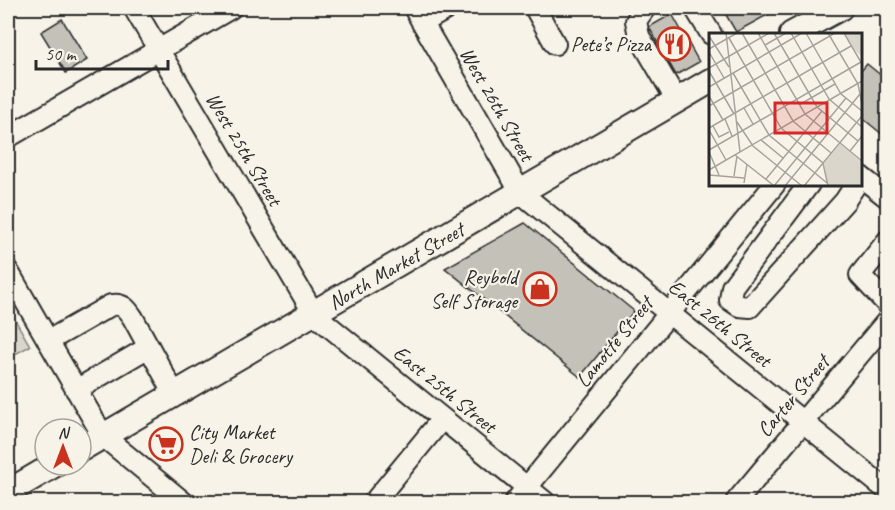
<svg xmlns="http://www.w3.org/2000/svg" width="895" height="510" viewBox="0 0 895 510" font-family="Caveat,sans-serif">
	<rect width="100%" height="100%" fill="#f7f3e8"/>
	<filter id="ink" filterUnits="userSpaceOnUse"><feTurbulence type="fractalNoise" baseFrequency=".0167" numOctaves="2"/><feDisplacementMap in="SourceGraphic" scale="12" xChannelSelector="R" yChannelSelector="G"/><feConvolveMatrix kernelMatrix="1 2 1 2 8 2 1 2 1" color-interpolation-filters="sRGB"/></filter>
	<g filter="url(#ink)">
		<path fill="#dad6cc" stroke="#82807c" stroke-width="1.5" d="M8 307 30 346 8 358Z"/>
		<path fill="#c4c1b9" stroke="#2b2b2b" stroke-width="1.5" d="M722 8H780L736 32Z
			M672 14 699 62 676 75 649 27Z
			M62 19 87 60 66 73 41 32Z
			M867 64 888 81V139L861 117V71Z
			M525 223 634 311 580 377 445 268Z"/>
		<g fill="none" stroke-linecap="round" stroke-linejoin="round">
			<g stroke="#2b2b2b" stroke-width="24">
				<path id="minor" d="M134 8 314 314 545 502
					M414 8 521 193 888 491
					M535 8 555 44
					M645 8 636 21 639 36 677 101
					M695 8 711 34
					M422 23 448 8
					M8 137 231 8
					M860 176 888 198
					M809 184 732 287 730 300 739 306 750 307 845 201 856 184
					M888 240 860 275 888 305
					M8 271 103 436 183 502
					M48 341 111 305C123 303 127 309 133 318L175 395
					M76 390 149 347
					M374 502 442 419
					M515 502 775 184
					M736 502 888 320"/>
			</g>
			<g stroke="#2b2b2b" stroke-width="28">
				<path id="major" d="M792 34 840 8
					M81 449 710 81
					M8 492 54 465"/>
			</g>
			<use href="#minor" stroke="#f7f3e8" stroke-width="20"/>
			<use href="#major" stroke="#f7f3e8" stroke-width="24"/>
		</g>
	</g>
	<defs>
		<g id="restaurant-ring" transform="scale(1.725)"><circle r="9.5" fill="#f7f3e8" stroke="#c8321e" stroke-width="1.5"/><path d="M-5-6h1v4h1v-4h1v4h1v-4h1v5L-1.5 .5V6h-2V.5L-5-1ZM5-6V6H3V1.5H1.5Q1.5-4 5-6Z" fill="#c8321e"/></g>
		<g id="shop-ring" transform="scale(1.725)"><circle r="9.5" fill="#f7f3e8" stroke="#c8321e" stroke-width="1.5"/><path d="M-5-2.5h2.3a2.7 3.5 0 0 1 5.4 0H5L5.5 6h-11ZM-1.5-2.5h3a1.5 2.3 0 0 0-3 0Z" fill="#c8321e"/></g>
		<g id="supermarket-ring" transform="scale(1.725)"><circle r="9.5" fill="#f7f3e8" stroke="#c8321e" stroke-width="1.5"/><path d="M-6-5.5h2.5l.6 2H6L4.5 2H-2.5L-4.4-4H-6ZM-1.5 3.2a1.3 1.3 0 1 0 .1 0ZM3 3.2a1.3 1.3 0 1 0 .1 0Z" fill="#c8321e"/></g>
	</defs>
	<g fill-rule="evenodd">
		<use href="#restaurant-ring" x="674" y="44"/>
		<use href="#shop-ring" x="540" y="289"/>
		<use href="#supermarket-ring" x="166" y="444"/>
	</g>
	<g text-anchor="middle" stroke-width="4.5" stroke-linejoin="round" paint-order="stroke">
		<g font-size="21" fill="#2b2b2b" stroke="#f7f3e8" text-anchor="end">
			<text x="651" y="51">Pete’s Pizza</text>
			<text x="517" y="284">Reybold<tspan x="517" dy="24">Self Storage</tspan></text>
			<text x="189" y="439" text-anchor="start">City Market<tspan x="189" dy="24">Deli &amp; Grocery</tspan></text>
		</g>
		<g font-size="21" fill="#2b2b2b" stroke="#f7f3e8">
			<text transform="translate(497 104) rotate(60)" y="7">West 26th Street</text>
			<text transform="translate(244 149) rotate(59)" y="7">West 25th Street</text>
			<text transform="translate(396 266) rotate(-30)" y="7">North Market Street</text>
			<text transform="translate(720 323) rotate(39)" y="7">East 26th Street</text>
			<text transform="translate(614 342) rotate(-51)" y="7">Lamotte Street</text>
			<text transform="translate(445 389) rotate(39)" y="7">East 25th Street</text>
			<text transform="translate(793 396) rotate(-50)" y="7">Carter Street</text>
		</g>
	</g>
	<g transform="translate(709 33)">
		<rect width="153" height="153" fill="#f7f3e8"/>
		<path d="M136 0H153V24L145 16ZM131 111 153 129V153H119L115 130Z" fill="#dad6cc"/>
		<path fill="none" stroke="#a5a39c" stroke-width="1.5" d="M17 0 31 119M33 0 84 88 122 120M49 0 96 81 153 128M65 0 108 74 149 108M82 0 120 66 153 94M97 0 132 61 153 78M119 0 149 51 153 71M135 0 153 31M0 3 20 34M20 5 72 95 114 130 119 153M56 12 77 0M0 16 28 0M0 19 15 45M0 35 60 0M0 38 25 81M24 40 60 102 118 150M0 54 93 0M24 59 126 0M0 63 14 87M90 72 126 51M0 73 24 59M35 75 44 91M16 86 23 103M28 89 44 113 93 153M4 93 10 104 20 99M0 95 142 13M0 97 17 127M52 107 74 125M0 117 152 29M141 118 153 103M0 119 10 142M26 122 64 152M0 137 153 48M0 142 35 145M25 143 28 123M57 146 113 78M35 150 38 131M65 153 137 65M76 153 151 61M95 153 153 83"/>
		<path fill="#d62828" fill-opacity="0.15" stroke="#d62828" stroke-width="3" d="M66 70H118V100H66Z"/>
		<rect width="153" height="153" fill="none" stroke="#2b2b2b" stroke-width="3"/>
	</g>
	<rect width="895" height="510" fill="none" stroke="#f7f3e8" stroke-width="30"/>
	<rect x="15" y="15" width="865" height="480" fill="none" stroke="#2b2b2b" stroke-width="2" filter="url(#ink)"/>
	<g transform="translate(63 447)"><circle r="28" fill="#f7f3e8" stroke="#a5a39c" stroke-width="1.5"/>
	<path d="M0-4.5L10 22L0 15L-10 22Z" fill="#c8321e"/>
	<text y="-9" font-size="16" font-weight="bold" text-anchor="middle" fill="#2b2b2b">N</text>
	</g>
	<path d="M36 60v9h132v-9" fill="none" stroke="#2b2b2b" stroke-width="3"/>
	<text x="45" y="60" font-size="18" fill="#2b2b2b" stroke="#f7f3e8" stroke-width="4.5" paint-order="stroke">50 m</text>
</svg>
